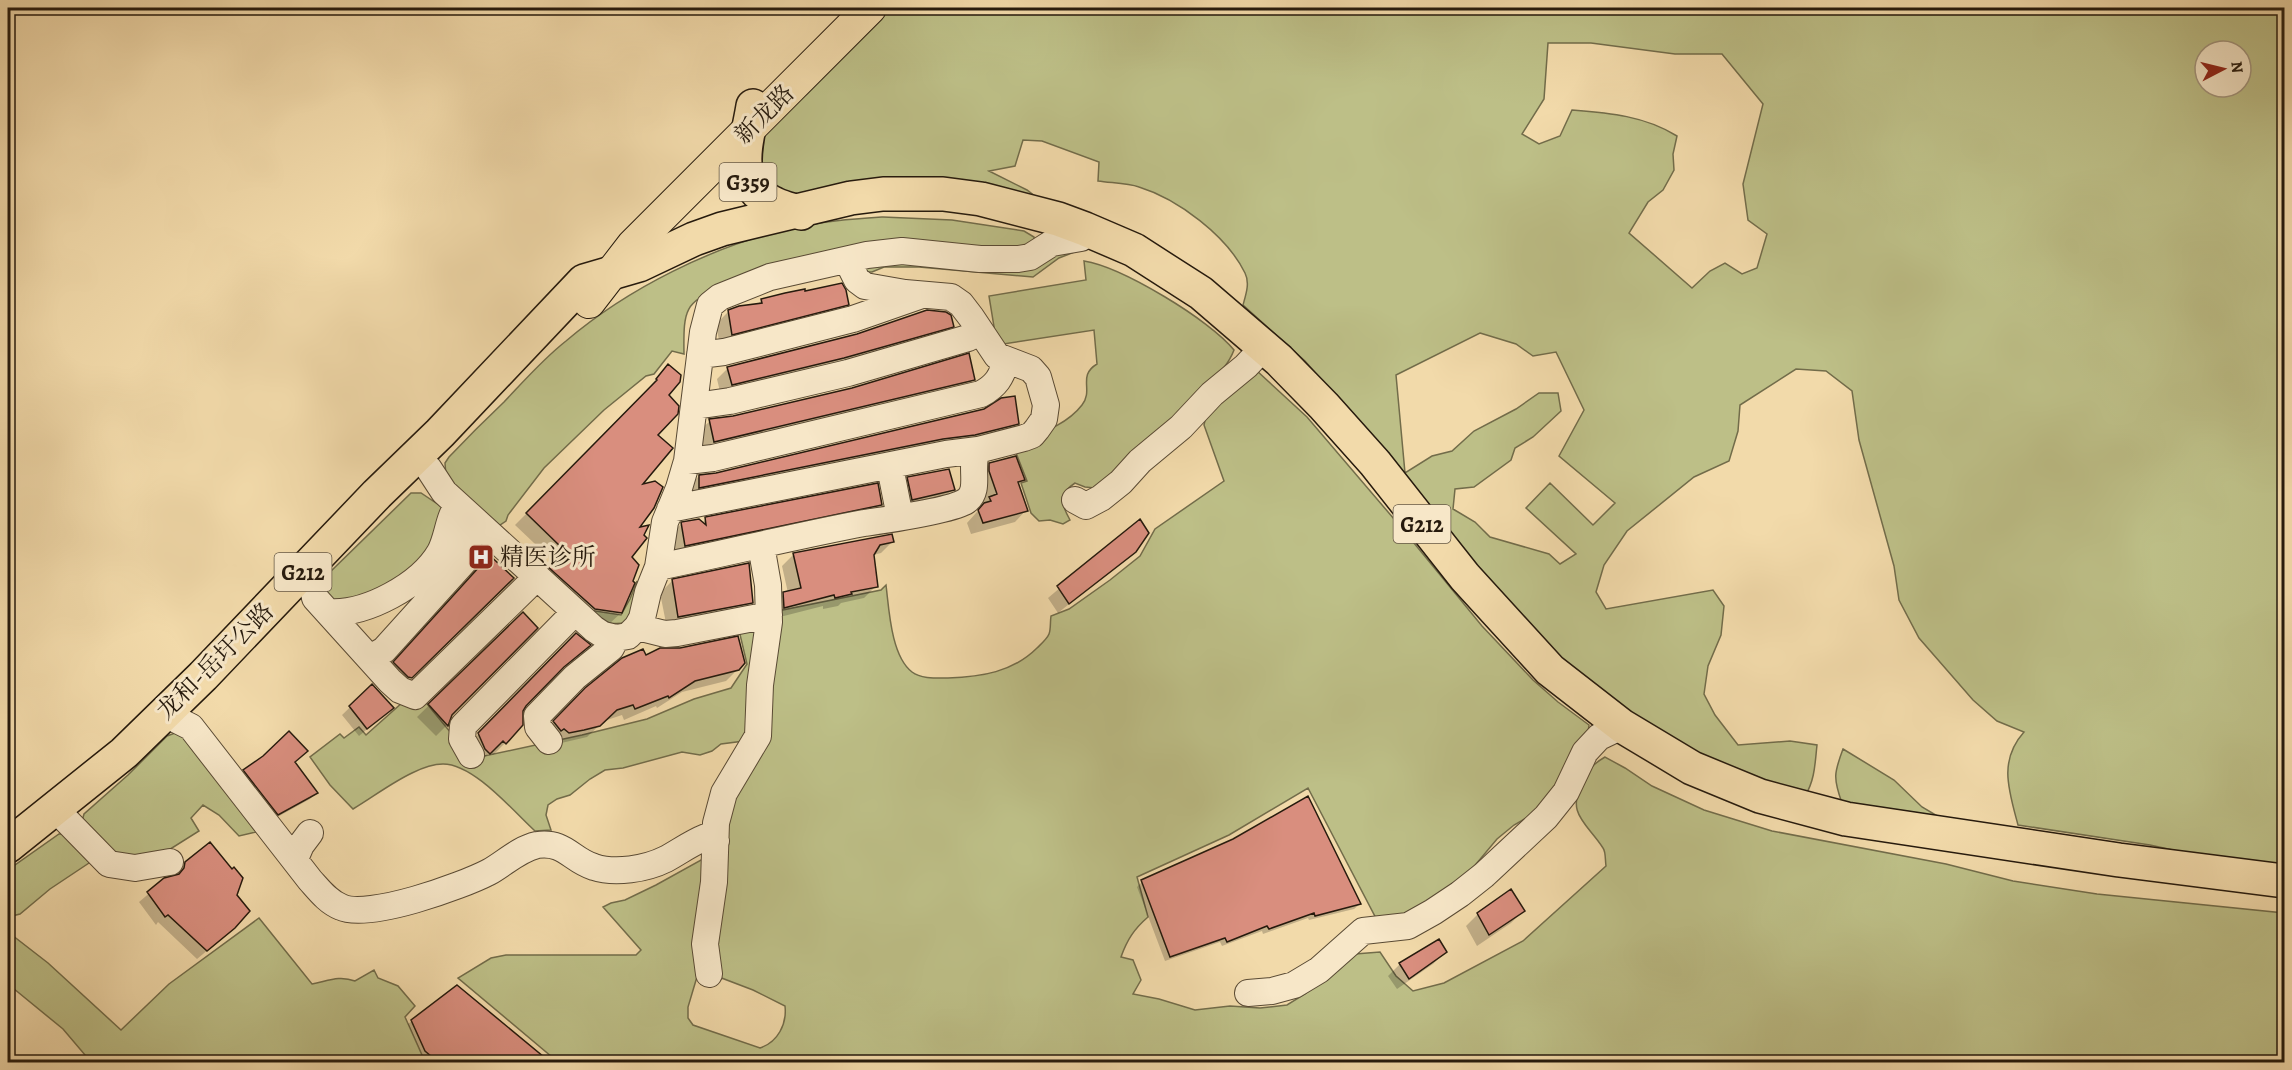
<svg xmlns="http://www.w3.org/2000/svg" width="2292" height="1070" viewBox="0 0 2292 1070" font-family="Alegreya,'Noto Serif SC',serif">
	<rect width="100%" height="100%" fill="#f2daaa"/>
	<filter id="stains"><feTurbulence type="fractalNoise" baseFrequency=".00333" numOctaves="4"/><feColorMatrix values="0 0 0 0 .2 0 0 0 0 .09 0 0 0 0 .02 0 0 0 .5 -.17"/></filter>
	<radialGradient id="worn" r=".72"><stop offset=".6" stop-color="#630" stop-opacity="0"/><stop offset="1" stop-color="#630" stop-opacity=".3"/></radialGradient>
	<path fill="#bdbf87" stroke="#726c4a" stroke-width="1.5" fill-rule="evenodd" d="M887 8H2284V868L2182 852 2150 845 2018 825C2009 791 1998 761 2024 732L1997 721 1973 700 1919 638 1899 600 1894 566 1859 440 1852 391 1826 371 1796 369 1740 405 1738 431 1729 461 1694 477 1627 531 1604 565 1596 592 1606 609 1713 590 1724 606 1721 635 1708 666 1704 694 1715 715 1738 745 1790 741 1817 745C1815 763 1815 780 1805 796L1715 768 1598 698 1452 540 1405 474 1305 361 1243 305C1246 294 1250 283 1245 273 1227 236 1178 199 1139 187 1127 183 1111 183 1098 181L1099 162 1042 141 1023 140 1015 166 989 171 1027 190 1040 200 1019 192 998 187 805 195 787 194 761 177 757 149 766 132ZM1548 43H1591L1675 54H1722L1763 104 1743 184 1748 220 1767 234 1757 268 1742 274 1725 263 1710 271 1692 288 1629 233 1648 202 1663 190 1674 170 1673 154 1677 136C1645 116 1610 113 1572 110L1560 136 1539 144 1522 134 1544 99ZM2205 51H2241V87H2205ZM1480 333 1516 344 1533 356 1556 352 1584 410 1559 456 1615 503 1593 525 1550 483 1526 508 1576 554 1560 564 1549 554 1490 537 1475 522 1453 509 1455 489 1474 487 1511 460 1515 448 1533 437 1561 411 1558 393H1539L1516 409 1474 431 1452 451 1432 456 1405 473 1396 375Z
		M883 217 952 220 1024 231 1034 237 1035 244 1032 249 732 280C687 305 683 300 684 354L672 351 654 374 646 376 604 410 544 468 508 515 506 521 500 525 492 526 483 513 446 476 445 463 449 457C467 438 485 420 504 402 524 381 543 359 566 341 627 289 714 245 793 228 822 221 853 219 883 217Z
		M1064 249 1072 253 1059 258 1033 277 919 267H884L872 272H865V266Z
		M1084 261C1122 267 1210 320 1234 350 1228 366 1215 378 1203 391 1169 428 1133 456 1095 488L1085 487 1075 483C1058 494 1061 504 1070 520L1063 524 1050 520 1039 521 1031 513 1021 483 1027 481 1013 445C1036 435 1066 426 1082 405 1094 390 1077 376 1097 364L1094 330 997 345 989 296 1086 280Z
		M1256 370 1307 417 1400 526 1482 626 1533 680 1558 702 1589 725 1588 733 1571 763 1537 812 1514 825 1497 839 1461 882 1414 912 1378 922 1308 788 1229 835 1137 877 1148 917C1134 929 1127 940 1121 957L1133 960 1141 980 1133 994 1159 999 1195 1010 1230 1006 1260 1008 1287 1005 1305 994 1355 954 1380 952 1396 976 1413 991 1444 983 1523 941 1606 866C1605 860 1606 852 1603 848 1587 823 1565 814 1583 781 1589 769 1593 764 1605 757L1625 768 1652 786 1704 810 1772 831 1946 864 2013 881 2097 894 2284 913V1062H622L618 1060 599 1062H558L458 978 491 958 506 955H636L641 950 603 907 611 903 625 900 656 885 710 855 699 970 688 1007V1018L693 1025 760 1048C778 1042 787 1024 785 1006L753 990 719 977 715 972 719 865 741 772 773 612 881 590 886 585C889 609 891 656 912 672 921 679 937 678 948 678 981 677 1013 672 1037 648 1041 644 1047 639 1049 634 1051 629 1050 622 1051 616L1069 609 1110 580 1140 556 1155 529 1224 481 1204 425 1207 411Z
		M411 493H421L442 507 439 536 404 581 332 606 323 584 325 577Z
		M637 581C636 590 637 607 633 614 621 634 596 618 582 609L621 615 630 599Z
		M763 622 744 741 721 744 712 751 700 755 682 752 623 768 605 770 590 779 570 795 557 799 548 805 546 815 551 830 535 831C513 811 474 764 443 764 433 764 422 768 412 773 391 783 373 797 353 809L330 785 310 757 340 734 344 738 359 727 366 735 403 702 423 699 451 733 466 760 582 735 647 719 694 699 731 688 747 664 738 626Z
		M175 733 184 735 256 832 239 836 219 815 203 805 191 818 199 831 164 853 124 862 81 825 84 814 128 775 167 736Z
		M1843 749 1894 780 1922 807 1944 820 1912 812 1842 803C1833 778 1834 773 1843 749Z
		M59 834H66L95 859 50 889 20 914 8 917V870Z
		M259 918 312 984C328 981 339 975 355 981L374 970 378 978 398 986 415 1006 405 1017 422 1055 431 1062H91L63 1029 8 984V932L48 963 121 1030 169 984Z"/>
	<path fill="#0003" d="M773 298 847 304 835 316 720 346 716 324 728 312 739 307 757 305 761 301Z
		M952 326 941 337 721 396 717 379 728 368Z
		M657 378 667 395 639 486 636 529 621 613 609 624 537 579 553 561 515 525 647 393 646 391Z
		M974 379 962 391 703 453 698 432 710 421Z
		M1018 423 1006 435 688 499 687 488 699 476Z
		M990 464 1023 480 1017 485 1026 510 1015 522 971 534 967 523 984 504 978 483V476Z
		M908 478 953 489 941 501 900 511 896 490Z
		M881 505 869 516 674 557 670 535 682 523H702L706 519Z
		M1139 521 1135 551 1058 613 1048 598Z
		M893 541 881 553 873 555 876 586 864 598 841 603 838 606 823 609V606L772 619V606L784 594 788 593 782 566 794 554Z
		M485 553 512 578 398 689 382 675 468 581 473 564Z
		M672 581 752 602 740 614 667 628 660 593Z
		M523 614 451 715 447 725 436 736 417 717Z
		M576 635 589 645 552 677 521 711V725L505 743 493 755 490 752 477 765 467 746Z
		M645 656 738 669 726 681 682 692 657 708 656 706 624 720 622 715 604 721 587 737 557 744 542 734 586 689Z
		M372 686 392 708 359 736 342 715Z
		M294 763 316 793 310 799 272 820 238 777 244 771Z
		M1234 840 1360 904 1354 909 1309 920 1308 918 1263 934 1262 931 1222 946 1220 942 1165 961 1137 887 1142 882Z
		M186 863 227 934 197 959 158 922 156 925 139 902 165 880 176 876V872Z
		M1523 911 1511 923 1477 946 1466 926 1478 914Z
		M1445 952 1433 964 1397 989 1388 976 1400 964Z
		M457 987 548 1062H431L422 1054 408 1024Z"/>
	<path fill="#d98e7e" stroke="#261a0d" stroke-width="1.5" d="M842 283 846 290 849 305 732 335 728 310 739 306 762 303 761 299 785 293 805 289V291Z
		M927 310 946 312 951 315 954 327 844 358 732 385 727 367 857 334Z
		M969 353 975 380 714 442 709 419 733 416 852 388Z
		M668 364 681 375 680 382 669 395 679 406 678 414 658 435 673 448 643 484 655 481 663 487 654 508 640 527 649 525 644 535 647 538 632 557 639 565 633 581 635 583 622 613 595 609 547 566 563 549 526 513 657 380 656 379Z
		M1015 396 1019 424 975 435 943 439 699 488V475L716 473 984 409 1001 398Z
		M1016 456 1025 480 1018 482 1028 511 983 523 978 510 984 503 991 501 989 497 997 494 989 471V463Z
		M949 469 955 490 912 500 907 477Z
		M878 483 882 505 685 546 681 522 699 519 706 525 705 517Z
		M1140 519 1149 533 1136 552 1069 604 1057 586Z
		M892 534 894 542 880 545 874 555 878 587 851 592 852 594 835 598 834 595 784 608 783 592 801 588 793 553Z
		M485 551 514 578 412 678 408 677 393 662 479 567Z
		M749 563 753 603 678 617 672 579Z
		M523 612 538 628 452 715 448 726 428 704Z
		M576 633 591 645 564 667 526 706 523 711V725L506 744 503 741 490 754 485 749 478 733Z
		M738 636 745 663 739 670 695 681 669 698 668 696 635 709 633 705 617 710 600 726 584 730 569 733 564 729 561 731 553 721 585 688 622 658 643 649 646 655 660 648H680Z
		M372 684 394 708 367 729 349 706Z
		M289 731 308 751 295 762 318 793 278 815 243 770 263 756Z
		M1308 796 1361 904 1315 916 1314 913 1269 929 1267 926 1227 942 1225 938 1170 957 1141 880 1233 839Z
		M210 842 232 869 234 867 243 878 237 895 250 911 235 928 207 951 168 915 165 917 147 892 164 878 179 874 184 868 185 862Z
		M1511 889 1525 911 1489 935 1477 913Z
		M1439 939 1447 952 1409 979 1399 963Z
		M457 985 550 1062H438L425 1051 411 1020Z"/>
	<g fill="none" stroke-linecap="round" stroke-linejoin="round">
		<g stroke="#594a34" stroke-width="28">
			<path id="minor" d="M700 355 724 352 853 319 919 296
				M695 406 730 401 848 373 968 338 980 332
				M687 461 713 458 981 394C996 386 1002 377 1006 360
				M890 467 900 517
				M429 469 444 492 594 629 603 635 616 638 628 636 637 627 642 618 648 592 658 567 665 522 679 488 687 461 703 332 710 305 720 297 770 277 867 255 902 251 980 259H1018L1030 257 1052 243 1081 238 1085 229
				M1075 500 1086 506 1101 498 1121 482 1140 461 1181 427 1212 394 1246 366 1264 347
				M670 509 946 454 978 450
				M658 567C727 553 795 536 864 523 885 520 951 511 966 501 982 490 968 465 978 450L1024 438 1032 435 1037 429 1044 419 1046 405 1038 377 1031 369 997 356 971 317 961 304 951 297 905 293 865 286 857 280 847 260
				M312 583 315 598 390 681 400 690 415 696 537 577
				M328 612C366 615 421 585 440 552 448 537 448 518 458 505
				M637 627 665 634 677 633 769 615
				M370 658 384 650 468 557 469 548 448 530
				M177 720 191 727 310 880C319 890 328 902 341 907 368 920 462 886 489 872 505 863 519 849 537 845 565 841 571 860 594 867 615 874 646 869 666 859 679 852 691 843 706 837L716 841
				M549 741 538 727 537 716 575 677 611 648 616 638
				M471 755 462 739 463 726 575 612
				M66 820 109 864 135 868 170 862
				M295 859 301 845 310 833
				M709 974 705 944 714 882 716 823 724 793 758 736 760 685 769 622 768 585 761 545
				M1248 993 1272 991 1294 985 1319 970 1363 931 1408 926 1433 912 1460 894 1484 875 1546 817 1566 792 1585 752 1599 737 1622 726"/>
		</g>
		<g stroke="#261a0d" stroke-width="34">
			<path id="major" d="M589 302 633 245 870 8"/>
		</g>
		<g stroke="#261a0d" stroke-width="36">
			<path id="highway" d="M753 106C747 144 730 184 775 204 783 208 793 210 801 213
				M8 846 124 753 203 676 377 494 440 433 584 281 639 265 694 239 722 229 759 220 851 198 883 194H943L981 199 1058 219 1085 229 1134 250 1201 293 1279 360 1324 406 1375 463 1465 577 1550 670 1622 726 1692 768 1760 796 1846 819 2119 860 2284 881"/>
		</g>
		<use href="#minor" stroke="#f7e7c8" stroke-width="26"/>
		<use href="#major" stroke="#f2daaa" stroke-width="32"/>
		<use href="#highway" stroke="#f2daaa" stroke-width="33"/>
	</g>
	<defs>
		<g id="hospital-square" transform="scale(1.35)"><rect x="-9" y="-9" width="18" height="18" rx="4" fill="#8f2418" stroke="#f7e7c8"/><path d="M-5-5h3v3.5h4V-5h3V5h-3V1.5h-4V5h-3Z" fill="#fff"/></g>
	</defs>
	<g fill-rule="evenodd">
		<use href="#hospital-square" x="481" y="557"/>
	</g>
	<g text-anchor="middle" stroke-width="6" stroke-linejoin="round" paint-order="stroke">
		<g fill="#f7e7c8" stroke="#655845" stroke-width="1.5">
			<rect x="719.5" y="163" width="57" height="38" rx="4.5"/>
			<rect x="1393.5" y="505" width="57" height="38" rx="4.5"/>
			<rect x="274.5" y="553" width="57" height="38" rx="4.5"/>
		</g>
		<g font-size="22" font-weight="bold" fill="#261a0d">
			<text x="748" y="190">G359</text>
			<text x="1422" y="532">G212</text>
			<text x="303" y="580">G212</text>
		</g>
		<g font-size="24" fill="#261a0d" stroke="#f7e7c8">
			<text transform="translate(764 114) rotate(-45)" y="8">新龙路</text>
			<text transform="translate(215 661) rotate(-45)" y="8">龙和-岳圩公路</text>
		</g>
		<g font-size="24" fill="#261a0d" stroke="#f7e7c8" text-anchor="start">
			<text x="500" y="565">精医诊所</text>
		</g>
	</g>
	<rect width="2292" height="1070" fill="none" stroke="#f2daaa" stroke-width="30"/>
	<rect x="9" y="9" width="2274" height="1052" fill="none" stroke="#261a0d" stroke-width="3"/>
	<rect x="15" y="15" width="2262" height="1040" fill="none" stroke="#261a0d" stroke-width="1.5"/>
	<g transform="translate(2223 69) rotate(83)"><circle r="28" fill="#f7e7c8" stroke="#a3957d" stroke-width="1.5"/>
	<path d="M0-4.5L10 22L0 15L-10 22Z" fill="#8f2418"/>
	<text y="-9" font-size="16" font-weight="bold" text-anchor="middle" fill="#261a0d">N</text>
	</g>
	<rect width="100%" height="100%" filter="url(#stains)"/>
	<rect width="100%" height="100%" fill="url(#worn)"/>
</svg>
